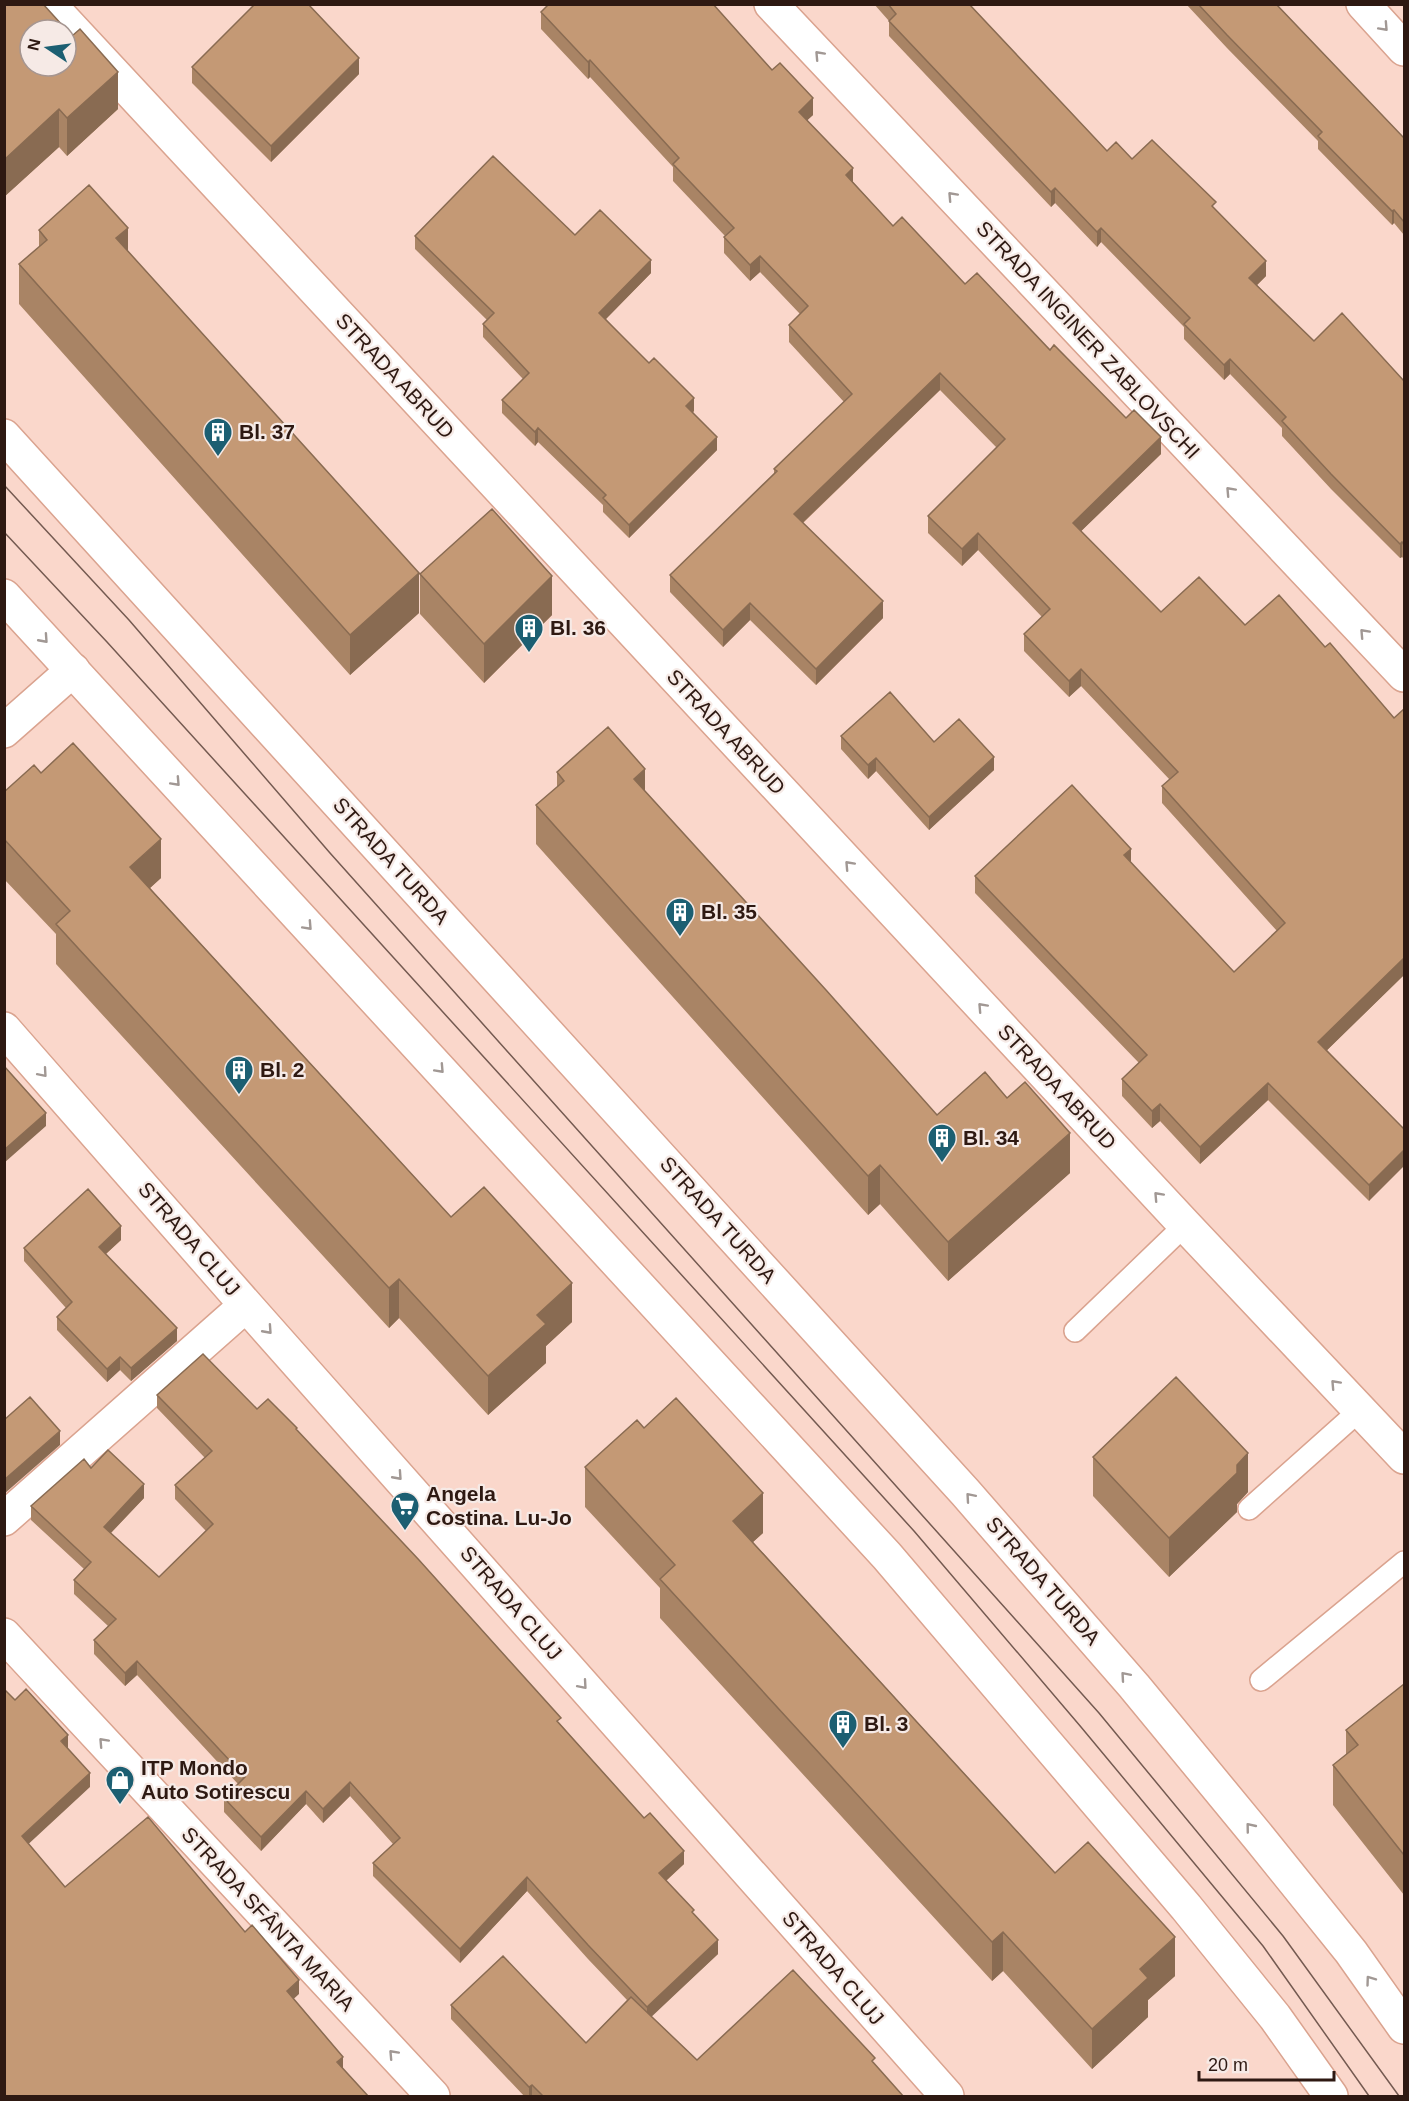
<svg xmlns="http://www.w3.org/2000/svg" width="1409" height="2101" viewBox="0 0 1409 2101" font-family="Arial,sans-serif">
	<rect width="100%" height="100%" fill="#fad7cb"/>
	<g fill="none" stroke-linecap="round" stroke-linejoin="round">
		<g stroke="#daa38f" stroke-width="24">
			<path id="lane" d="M1075 1331 1185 1225
				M1249 1509 1360 1410
				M1261 1680 1404 1562"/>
		</g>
		<g stroke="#daa38f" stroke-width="36">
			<path id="street" d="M49 4 1185 1225 1404 1457
				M771 4 1404 675
				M1363 4 1404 49
				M4 731 73 670
				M4 1029 246 1305 947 2096
				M4 1519 246 1305
				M4 1635 433 2096"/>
		</g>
		<g stroke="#daa38f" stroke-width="36">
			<path id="primary" d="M4 436 965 1492 1134 1686 1260 1839 1351 1952 1404 2027
				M4 596 887 1556 1186 1907 1275 2017 1331 2096"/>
		</g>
		<use href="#lane" stroke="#fff" stroke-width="21"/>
		<use href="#street" stroke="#fff" stroke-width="33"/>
		<use href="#primary" stroke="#fff" stroke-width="33"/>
		<path stroke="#745a51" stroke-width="1.5" d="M4 485 129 620 330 853 1099 1713 1283 1936 1399 2096
			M4 532 107 642 914 1531 1081 1727 1263 1946 1369 2096"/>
	</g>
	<path fill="#a98465" d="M4 4 118 109 67 156 59 147 4 197Z
		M874 4H969L1107 151 1132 159 1216 210 1266 276 1257 285 1314 341 1404 381V559L1402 557 1400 558 1331 489 1282 436V428L1230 374 1224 380 1184 339V327L1101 242 1097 247 1055 203 1051 207 889 36V21Z
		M1186 4H1276L1404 138V235L1394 223 1392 225 1318 149V141L1227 48Z
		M310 7 359 74 271 162 192 83V67Z
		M541 12 813 115 807 120 853 182 893 226 965 284 1050 350 1161 454 1081 531 1404 975 1327 1050 1404 1129 1369 1201 1268 1100 1200 1164 1160 1121 1152 1128 1122 1096V1079L1139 1063 975 893V876L1131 863 1234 972 1277 931 1162 803V786L1170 780 1081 686 1069 697 1024 651V634L1042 617 978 550 962 566 928 533V516L997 448 940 390 803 523 883 618 816 685 750 620 723 647 670 592V575L774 474V469L844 402 789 342V325L800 314 760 272 750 281 724 253V237L725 236 673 181V167L590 77 588 79 541 29Z
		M39 230 128 251 419 613 350 675 19 304V264L39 247Z
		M575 235 651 273 606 319 694 411 693 412 717 450 629 538 603 512V505L538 442 535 446 502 413V400L523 379 483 337V324L487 320 415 249V236Z
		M420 574 552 615 484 683 420 614Z
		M841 736 934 742 994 770 929 830 876 771 868 779 841 749Z
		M557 772 645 792 937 1115 1070 1173 948 1281 880 1204 868 1215 536 844V805L557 787Z
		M41 773 161 878 150 888 451 1217 572 1322 546 1346V1363L488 1415 399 1318 389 1328 56 964V934L4 879V792Z
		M121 1240 106 1254 177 1341 131 1381 120 1370 107 1382 57 1330V1317L66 1308 24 1261V1248Z
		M157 1395 257 1409 297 1431 561 1725 684 1864 666 1881 694 1914 718 1954 651 2016 697 2060 875 2065 904 2097H525L451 2019V2005L586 2043 627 2000 588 1959 527 1891 460 1963 373 1876V1863L393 1844 350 1796 323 1823 306 1804 261 1851 224 1812V1798L238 1784 137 1675 125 1686 94 1654V1640L108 1626 74 1594V1580L84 1569 31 1520V1506L91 1468 144 1498 111 1533 159 1577 206 1531 175 1499V1485L205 1458 157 1408Z
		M644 1428 763 1533 753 1542 1055 1873 1175 1976 1148 2000V2017L1092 2069 1003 1971 992 1981 660 1618V1588L585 1507V1467Z
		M1093 1457 1248 1492 1237 1504V1512L1169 1577 1093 1496Z
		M1404 1684V1895L1333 1805V1765L1346 1755V1730Z"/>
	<path fill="#896b52" d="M359 58V74L271 162V146Z
		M590 60V77L588 79V62Z
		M118 72V109L67 156V118Z
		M813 98V115L799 128V112Z
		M59 109V147L4 197V160Z
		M853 168V185L846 175Z
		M1055 188V203L1051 207V192Z
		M1394 210V223L1392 225V211Z
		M128 228V267L116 238Z
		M1101 228V242L1097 247V232Z
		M760 256V272L750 281V265Z
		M651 260V273L599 326V313Z
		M1266 261V276L1249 293V278Z
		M1230 359V374L1224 380V365Z
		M940 373V390L794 531V514Z
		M694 398V411L686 419V406Z
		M538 428V442L535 446V432Z
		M717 437V450L629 538V525Z
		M1161 437V454L1073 539V523Z
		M978 533V550L962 566V549Z
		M1402 542V557L1400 558V544Z
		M419 573V613L350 675V635Z
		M552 576V615L484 683V644Z
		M883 601V618L816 685V669Z
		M750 603V620L723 647V630Z
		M1081 669V686L1069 697V681Z
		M994 757V770L929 830V817Z
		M876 758V771L868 779V765Z
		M645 769V808L634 779Z
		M161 839V878L130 906V867Z
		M1131 849V865L1124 855Z
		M1404 958V975L1318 1059V1042Z
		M1268 1083V1100L1200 1164V1147Z
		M1160 1104V1121L1152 1128V1111Z
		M46 1113V1126L4 1163V1150Z
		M1070 1133V1173L948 1281V1242Z
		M1404 1150V1166L1369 1201V1185Z
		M880 1165V1204L868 1215V1176Z
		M121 1226V1240L99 1260V1247Z
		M399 1279V1318L389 1328V1288Z
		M572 1283V1322L546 1346V1363L488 1415V1376L537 1315Z
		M177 1328V1341L131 1381V1368Z
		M120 1357V1370L107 1382V1369Z
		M60 1431V1445L4 1494V1480Z
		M1248 1453V1492L1237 1504V1512L1169 1577V1538Z
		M144 1484V1498L104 1540V1527Z
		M763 1493V1533L733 1560V1521Z
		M137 1661V1675L125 1686V1673Z
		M68 1735V1749L61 1741Z
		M90 1773V1787L22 1850V1836Z
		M350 1782V1796L323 1823V1809Z
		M306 1791V1804L261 1851V1837Z
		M684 1851V1864L659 1887V1873Z
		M527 1877V1891L460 1963V1949Z
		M1003 1932V1971L992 1981V1942Z
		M1175 1937V1976L1148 2000V2017L1092 2069V2029L1140 1969Z
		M718 1940V1954L647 2021V2007Z
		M299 1980V1994L287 2005V1991Z
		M343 2057V2071L337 2062Z
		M532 2085V2097H529V2087Z"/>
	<path fill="#c49975" stroke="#896b52" stroke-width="1.5" fill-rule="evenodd" d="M4 4H43L72 36 80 29 118 72 67 118 59 109 4 160ZM30 30H66V66H30Z
		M255 4H308L359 58 271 146 192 67Z
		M549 4H713L772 70 780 63 813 98 799 112 853 168 846 175 893 226 902 217 965 284 977 273 1050 350 1054 345 1126 418 1134 410 1161 437 1073 523 1161 612 1199 577 1245 625 1279 595 1325 647 1330 643 1394 718 1404 709V958L1318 1042 1404 1129V1150L1369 1185 1268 1083 1200 1147 1160 1104 1152 1111 1122 1079 1147 1055 975 876 1072 785 1131 849 1124 855 1234 972 1285 923 1162 786 1178 772 1081 669 1069 681 1024 634 1050 609 978 533 962 549 928 516 1005 439 940 373 794 514 883 601 816 669 750 603 723 630 670 575 777 471 774 469 852 394 789 325 808 306 760 256 750 265 724 237 734 228 673 164 679 158 590 60 588 62 541 12Z
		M888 4H969L1107 151 1116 142 1132 159 1152 140 1216 202 1212 206 1266 261 1249 278 1314 341 1342 313 1404 381V545L1402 542 1400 544 1331 474 1282 421 1286 417 1230 359 1224 365 1184 324 1190 318 1101 228 1097 232 1055 188 1051 192 889 21 896 14Z
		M1198 4H1276L1404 138V222L1394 210 1392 211 1318 136 1322 132 1227 35Z
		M493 156 575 235 600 210 651 260 599 313 649 363 654 358 694 398 686 406 717 437 629 525 603 498 606 495 538 428 535 432 502 400 529 373 483 324 494 313 415 236Z
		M89 185 128 228 116 238 419 573 350 635 19 264 47 240 39 230Z
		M492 509 552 576 484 644 420 574Z
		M890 692 934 742 959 719 994 757 929 817 876 758 868 765 841 736Z
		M608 727 645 769 634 779 826 990 937 1115 985 1072 1007 1098 1025 1082 1070 1133 948 1242 880 1165 868 1176 536 805 564 781 557 772Z
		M73 743 161 839 130 867 451 1217 484 1187 572 1283 537 1315 546 1324 488 1376 399 1279 389 1288 56 924 70 911 4 839V792L34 765 41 773Z
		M4 1066 46 1113 4 1150Z
		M88 1189 121 1226 99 1247 177 1328 131 1368 120 1357 107 1369 57 1317 72 1302 24 1248Z
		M203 1354 257 1409 268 1399 297 1428 296 1429 419 1560 561 1718 557 1721 644 1818 650 1813 684 1851 659 1873 694 1910 692 1912 718 1940 647 2007 588 1945 527 1877 460 1949 373 1863 400 1838 350 1782 323 1809 306 1791 261 1837 224 1798 245 1777 137 1661 125 1673 94 1640 116 1619 74 1580 91 1562 31 1506 84 1459 91 1468 108 1450 144 1484 104 1527 159 1577 213 1524 175 1485 212 1451 157 1395Z
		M1176 1377 1248 1453 1237 1465V1473L1169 1538 1093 1457Z
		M30 1397 60 1431 4 1480V1420Z
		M676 1398 763 1493 733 1521 1055 1873 1088 1842 1175 1937 1140 1969 1148 1978 1092 2029 1003 1932 992 1942 660 1579 675 1565 585 1467 637 1420 644 1428Z
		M1404 1684V1855L1333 1765 1358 1745 1346 1730Z
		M4 1689 15 1700 26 1689 68 1735 61 1741 90 1773 22 1836 65 1887 148 1817 245 1932 252 1925 299 1980 287 1991 343 2057 337 2062 369 2097H4Z
		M503 1956 586 2043 631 1997 697 2060 793 1970 875 2058 872 2061 904 2097H544L532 2085 529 2087 451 2005Z"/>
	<defs><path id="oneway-chevron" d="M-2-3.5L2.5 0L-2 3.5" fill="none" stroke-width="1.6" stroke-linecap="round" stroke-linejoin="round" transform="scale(1.5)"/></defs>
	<g stroke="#a19894">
		<use href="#oneway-chevron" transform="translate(1384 27) rotate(47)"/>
		<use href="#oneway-chevron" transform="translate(819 55) rotate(-133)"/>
		<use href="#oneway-chevron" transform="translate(952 196) rotate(-133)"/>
		<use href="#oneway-chevron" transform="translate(1230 491) rotate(-133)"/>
		<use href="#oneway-chevron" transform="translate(1364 633) rotate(-133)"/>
		<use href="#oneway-chevron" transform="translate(44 639) rotate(48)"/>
		<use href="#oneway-chevron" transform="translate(176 782) rotate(47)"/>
		<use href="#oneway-chevron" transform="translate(849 865) rotate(-133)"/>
		<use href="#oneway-chevron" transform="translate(308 926) rotate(47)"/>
		<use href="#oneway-chevron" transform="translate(982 1007) rotate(-133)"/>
		<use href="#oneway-chevron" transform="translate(440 1069) rotate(47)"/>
		<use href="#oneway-chevron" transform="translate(43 1073) rotate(49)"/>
		<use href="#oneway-chevron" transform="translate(1158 1196) rotate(-133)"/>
		<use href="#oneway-chevron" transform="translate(268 1330) rotate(48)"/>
		<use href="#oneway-chevron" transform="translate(1335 1384) rotate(-133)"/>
		<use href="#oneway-chevron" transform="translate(398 1476) rotate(48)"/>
		<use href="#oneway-chevron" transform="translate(970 1497) rotate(-131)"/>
		<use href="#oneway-chevron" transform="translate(1125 1676) rotate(-131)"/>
		<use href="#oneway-chevron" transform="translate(583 1685) rotate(49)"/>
		<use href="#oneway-chevron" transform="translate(103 1742) rotate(-133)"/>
		<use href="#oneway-chevron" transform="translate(1250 1827) rotate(-129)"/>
		<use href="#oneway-chevron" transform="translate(1370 1980) rotate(-126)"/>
		<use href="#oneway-chevron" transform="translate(393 2054) rotate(-133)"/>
	</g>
	<defs>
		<g id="building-pin" transform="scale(1.5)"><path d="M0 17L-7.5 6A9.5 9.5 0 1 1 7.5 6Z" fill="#1c5f72" stroke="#f6eae6"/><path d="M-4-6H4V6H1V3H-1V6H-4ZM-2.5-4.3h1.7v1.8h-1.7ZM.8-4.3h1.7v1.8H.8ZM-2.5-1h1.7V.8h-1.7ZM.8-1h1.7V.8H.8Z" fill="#fff"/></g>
		<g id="supermarket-pin" transform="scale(1.5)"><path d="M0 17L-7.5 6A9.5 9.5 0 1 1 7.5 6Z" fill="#1c5f72" stroke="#f6eae6"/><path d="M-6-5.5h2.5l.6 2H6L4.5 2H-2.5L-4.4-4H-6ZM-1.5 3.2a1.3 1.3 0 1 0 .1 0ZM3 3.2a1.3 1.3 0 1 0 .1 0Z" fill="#fff"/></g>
		<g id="shop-pin" transform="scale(1.5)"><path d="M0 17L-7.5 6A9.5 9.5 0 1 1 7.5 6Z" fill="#1c5f72" stroke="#f6eae6"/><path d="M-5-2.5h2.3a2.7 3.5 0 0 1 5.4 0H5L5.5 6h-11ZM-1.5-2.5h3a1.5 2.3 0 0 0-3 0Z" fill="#fff"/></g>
	</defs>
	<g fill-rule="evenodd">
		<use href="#building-pin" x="218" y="432"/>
		<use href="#building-pin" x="529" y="628"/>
		<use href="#building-pin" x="680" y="912"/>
		<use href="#building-pin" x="239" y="1070"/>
		<use href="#building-pin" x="942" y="1138"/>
		<use href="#supermarket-pin" x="405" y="1506"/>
		<use href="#building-pin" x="843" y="1724"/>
		<use href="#shop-pin" x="120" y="1780"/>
	</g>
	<g text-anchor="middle" stroke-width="4.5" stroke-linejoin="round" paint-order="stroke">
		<g font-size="21" fill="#2e1912" stroke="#f6eae6">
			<text transform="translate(1088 340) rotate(47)" y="7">STRADA INGINER ZABLOVSCHI</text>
			<text transform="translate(395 376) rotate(47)" y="7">STRADA ABRUD</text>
			<text transform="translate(726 732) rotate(47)" y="7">STRADA ABRUD</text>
			<text transform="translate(391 861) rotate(48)" y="7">STRADA TURDA</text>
			<text transform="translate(1057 1087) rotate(47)" y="7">STRADA ABRUD</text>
			<text transform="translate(718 1220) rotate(48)" y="7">STRADA TURDA</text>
			<text transform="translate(189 1239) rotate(49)" y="7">STRADA CLUJ</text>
			<text transform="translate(1043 1581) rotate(49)" y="7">STRADA TURDA</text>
			<text transform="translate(511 1603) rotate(49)" y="7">STRADA CLUJ</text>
			<text transform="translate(268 1919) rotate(47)" y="7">STRADA SFÂNTA MARIA</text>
			<text transform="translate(833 1968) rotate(49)" y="7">STRADA CLUJ</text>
		</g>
		<g font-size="21" font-weight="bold" fill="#2e1912" stroke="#f6eae6" text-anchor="start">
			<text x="239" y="439">Bl. 37</text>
			<text x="550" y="635">Bl. 36</text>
			<text x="701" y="919">Bl. 35</text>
			<text x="260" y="1077">Bl. 2</text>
			<text x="963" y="1145">Bl. 34</text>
			<text x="426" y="1501">Angela<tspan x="426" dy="24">Costina. Lu-Jo</tspan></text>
			<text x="864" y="1731">Bl. 3</text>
			<text x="141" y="1775">ITP Mondo<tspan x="141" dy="24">Auto Sotirescu</tspan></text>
		</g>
	</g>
	<rect width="1409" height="2101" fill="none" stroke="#2e1912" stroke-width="12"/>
	<g transform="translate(48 48) rotate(283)"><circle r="28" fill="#f6eae6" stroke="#a69691" stroke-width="1.5"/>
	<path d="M0-4.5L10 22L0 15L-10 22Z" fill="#1c5f72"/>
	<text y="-9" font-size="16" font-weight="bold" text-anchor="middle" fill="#2e1912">N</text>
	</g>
	<path d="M1199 2071v9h135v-9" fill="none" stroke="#2e1912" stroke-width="3"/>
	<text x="1208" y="2071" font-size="18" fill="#2e1912" stroke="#f6eae6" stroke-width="4.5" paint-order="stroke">20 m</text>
</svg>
